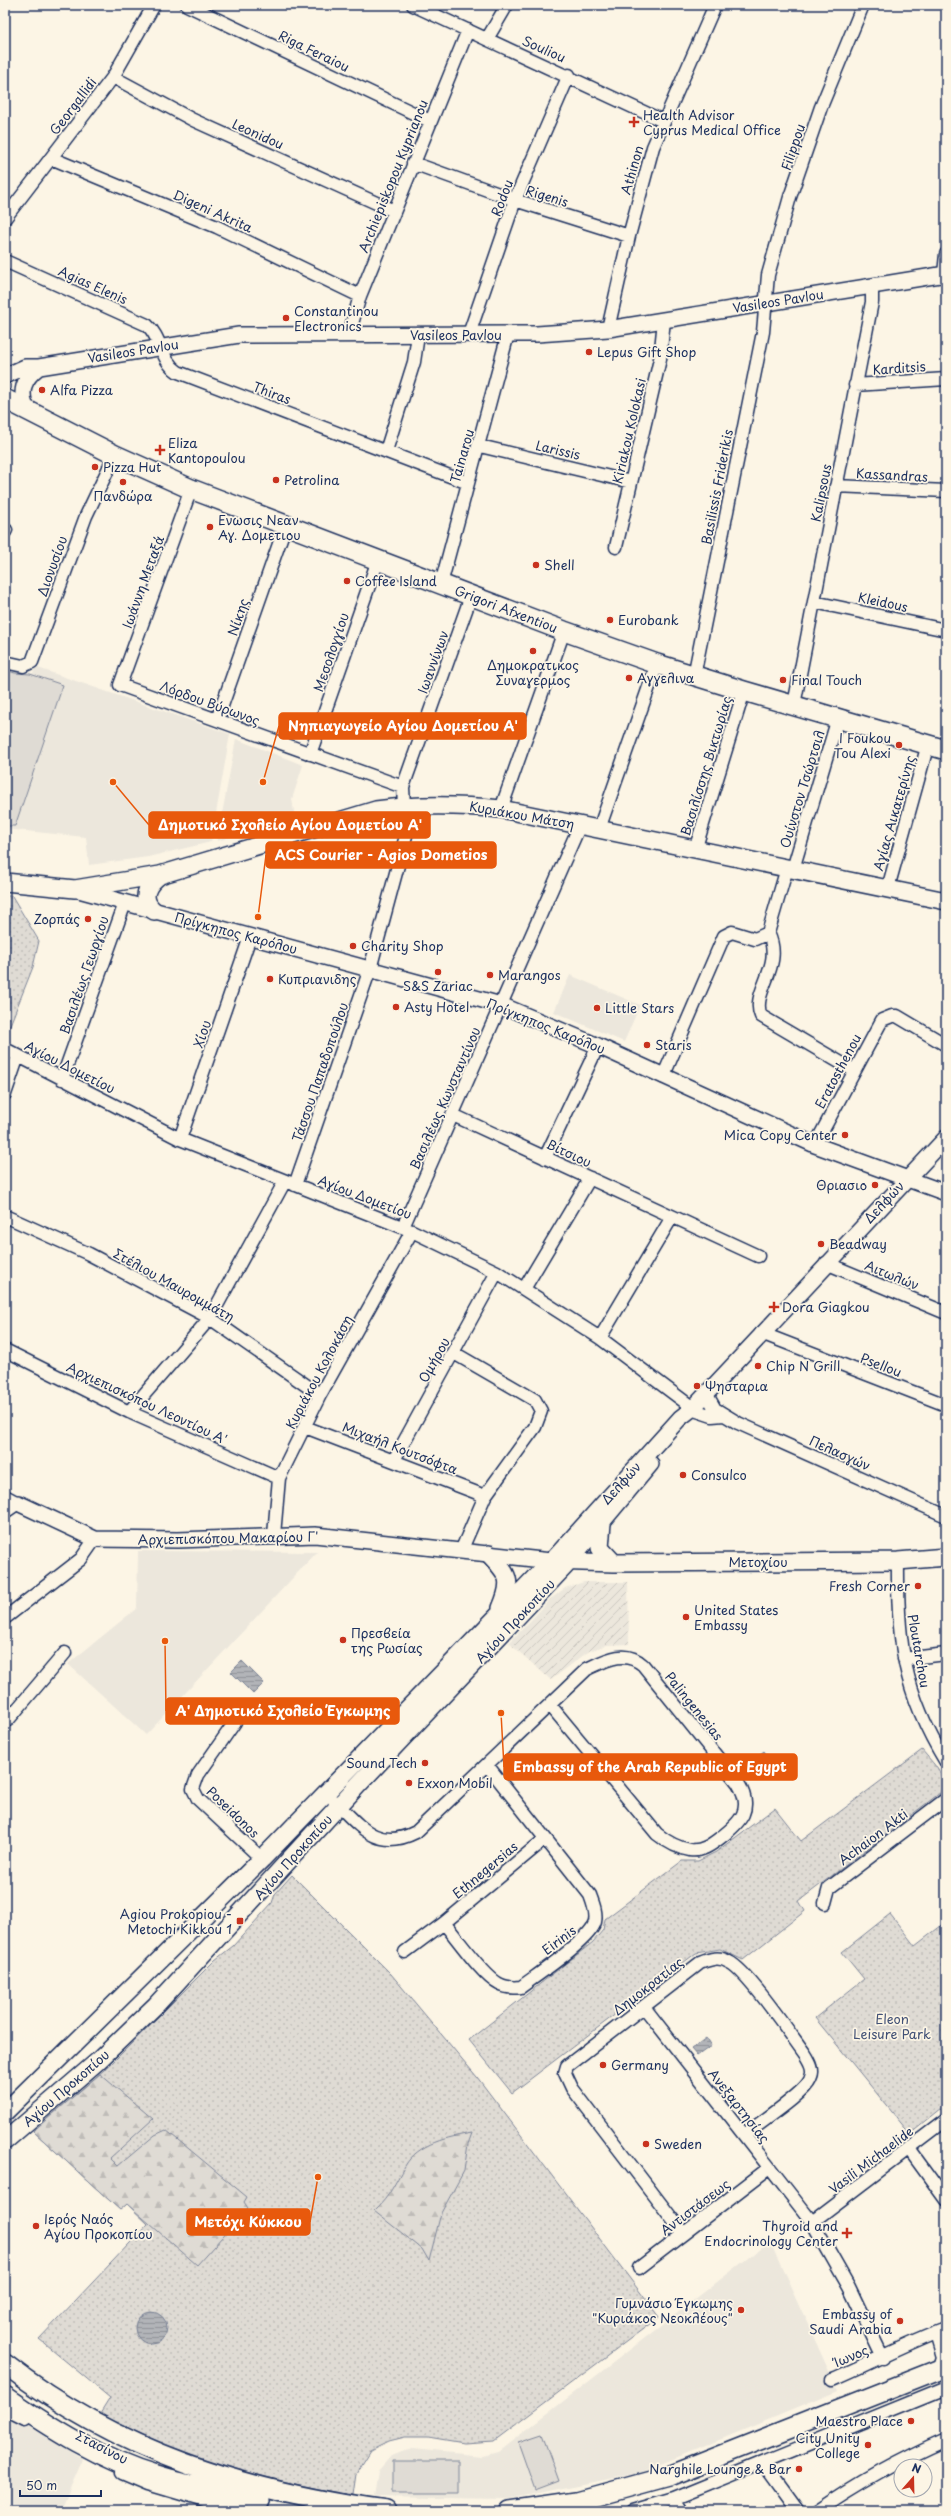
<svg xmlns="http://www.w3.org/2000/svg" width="951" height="2516" viewBox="0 0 951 2516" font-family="'Playpen Sans',sans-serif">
	<defs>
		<pattern id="industrial-furrows" width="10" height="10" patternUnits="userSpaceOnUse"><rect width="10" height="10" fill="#ece7dc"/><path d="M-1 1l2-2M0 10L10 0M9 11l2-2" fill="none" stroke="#cac6bf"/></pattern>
		<pattern id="grass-dots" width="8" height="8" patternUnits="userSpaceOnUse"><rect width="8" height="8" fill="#dfdbd4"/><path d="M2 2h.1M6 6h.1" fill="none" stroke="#bfbcb8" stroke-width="1.8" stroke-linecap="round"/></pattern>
		<pattern id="forest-firs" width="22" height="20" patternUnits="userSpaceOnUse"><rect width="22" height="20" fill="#dfdbd4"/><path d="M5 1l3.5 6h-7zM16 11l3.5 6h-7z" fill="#bfbcb8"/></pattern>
		<pattern id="water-rules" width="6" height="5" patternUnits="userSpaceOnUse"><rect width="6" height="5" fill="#b2b4b8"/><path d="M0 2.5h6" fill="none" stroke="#909399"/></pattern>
	</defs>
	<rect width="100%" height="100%" fill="#fcf5e5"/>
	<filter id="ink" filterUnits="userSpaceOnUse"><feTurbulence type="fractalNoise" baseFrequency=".025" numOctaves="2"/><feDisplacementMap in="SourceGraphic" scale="8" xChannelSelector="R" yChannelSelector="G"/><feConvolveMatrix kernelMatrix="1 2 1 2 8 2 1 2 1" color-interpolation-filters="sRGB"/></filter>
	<g filter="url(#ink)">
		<path fill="#ece7dc" d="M5 667 33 673 35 667 230 734 211 842 148 857 89 865 86 837 5 829Z
			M236 739 303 765 292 799 295 818 217 841Z
			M570 975 640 1005 624 1042 554 1012Z
			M138 1551 317 1552 146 1735 68 1664 137 1608Z
			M770 2241 838 2391 639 2473 509 2499 374 2497 378 2471 391 2456 401 2452 413 2449 482 2456 498 2452Z
			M5 2412 83 2459 60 2511H5Z
			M186 2504 191 2506 210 2511H177Z"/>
		<path fill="url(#industrial-furrows)" d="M584 1582H628L629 1644 607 1645 589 1651 551 1680 509 1643 551 1599 565 1588Z"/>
		<path fill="url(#grass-dots)" stroke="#7d8599" d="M5 896H12L39 941 33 967 6 1035Z
			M922 1750C933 1764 948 1775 940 1793L799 1901 805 1911 743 1960 720 1949 696 1953 512 2093 469 2040 593 1942 603 1930 605 1919 682 1861H698L716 1852 775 1808 801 1841Z
			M292 1875 391 1974 477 2077 659 2317 494 2441 464 2443 428 2437H405L389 2441 371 2450 356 2474 353 2495C264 2481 179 2455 100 2414L110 2398 39 2339 148 2224 127 2204 120 2210 33 2131 111 2064 215 1960 233 1946 272 1903 275 1894Z
			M890 1914 915 1946 946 1922V2105L910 2134 815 2018 864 1979 842 1952Z"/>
		<path fill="url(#forest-firs)" stroke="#7d8599" d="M100 2074 153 2119 110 2158 118 2166 155 2135 166 2130 247 2197 244 2202 248 2208 197 2265 127 2204 120 2210 33 2131Z
			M472 2133 468 2144 464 2171 441 2213 429 2261 422 2249 374 2211C391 2195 394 2184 405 2166 418 2143 449 2137 472 2133Z"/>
		<path fill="#dfdbd4" stroke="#7d8599" d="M5 670 15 673 30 674 63 685 15 826H5Z
			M542 2434 559 2481 535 2490 518 2442Z
			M392 2461H458V2493H392Z"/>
		<path fill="url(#water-rules)" stroke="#767f94" d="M242 1661 264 1683 253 1694 231 1672Z
			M764 1751 777 1768 769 1775 755 1758Z
			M706 2038 711 2046 697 2056 691 2049Z
			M135 2328a16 16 0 1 1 32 0a16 16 0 1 1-32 0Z"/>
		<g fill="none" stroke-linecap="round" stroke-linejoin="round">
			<g stroke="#1b2f5e" stroke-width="15">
				<path id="minor" d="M187 5 430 121
					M413 5 663 121
					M487 39 507 5
					M113 77 193 120 394 211
					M51 158 217 227 360 296
					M413 163 515 200 629 236
					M5 218 113 77 154 5
					M5 261 147 325C162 338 160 360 178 372L468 483
					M944 274 946 254
					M608 329 629 236 653 147 715 5
					M349 334 360 296 468 30
					M469 334 515 200 569 75
					M855 385 946 379
					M480 446 631 482
					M386 451 414 362 418 335
					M836 486 946 491
					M191 489 120 685 403 787
					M5 532 6 530
					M616 547 660 359 664 320
					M441 584 508 334
					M814 602 946 630
					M5 662 23 666 32 662 86 516 115 455
					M694 676 763 332 768 275 790 197 821 107 863 5
					M794 705 872 302V286
					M217 720 286 524
					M310 754 378 560
					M404 806 403 787 471 596
					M501 809 564 631
					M599 829 657 664
					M695 850 744 691
					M793 869 838 718
					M888 888 928 744
					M768 933C785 967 750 992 761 1016L853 1070
					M5 1049 180 1139 412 1231 497 1272 600 1338 697 1411 712 1416 724 1415
					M663 1077 724 936 732 932 755 939 768 933 787 868
					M62 1079 125 903
					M5 1094 18 1056
					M453 1115 758 1256
					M180 1139 250 937
					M815 1145 882 1020 892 1016H897L946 1045
					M545 1158 598 1046
					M295 1185 370 969 414 806
					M5 1216 89 1254 210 1318 320 1395
					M403 1227 580 825
					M826 1263 946 1313
					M524 1289 590 1178
					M761 1333 946 1405
					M600 1338 672 1217
					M5 1350 129 1412 279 1478
					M454 1353 535 1400 541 1411 535 1427 485 1496 461 1551
					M706 1393 715 1409 738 1423 946 1516
					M129 1412 210 1318 285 1181
					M305 1427 485 1496
					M394 1460 497 1272
					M5 1496 18 1503 5 1512
					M274 1535 279 1478 320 1395 412 1231
					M898 1561C897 1641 903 1692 946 1762
					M5 1618 81 1559 95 1539
					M904 1659 946 1654
					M5 1718 8 1720 65 1653
					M235 1722 198 1775 193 1789 198 1799 262 1859
					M334 1801C360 1826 377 1852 416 1832L587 1669C606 1660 625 1649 643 1665L738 1783C754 1809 741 1822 720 1838 711 1845 701 1852 690 1850 677 1848 667 1842 657 1834L550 1705
					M825 1903 829 1888 946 1799
					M444 1923C457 1938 483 1976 499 1984 506 1988 513 1988 521 1987 537 1975 591 1939 595 1922 597 1913 593 1903 590 1895L487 1765
					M405 1952 444 1923 545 1839
					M644 2007 812 2222 849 2287 883 2358
					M909 2149 946 2200
					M812 2222 946 2120
					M683 2233 572 2088 565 2073 567 2066 700 1963C710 1959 719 1956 729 1962 747 1970 791 2035 805 2054 810 2062 815 2070 810 2080 804 2094 759 2123 745 2135
					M639 2268 769 2168
					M936 2333 943 2357 939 2370
					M833 2379C871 2363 907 2343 946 2329
					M5 2410 25 2420
					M762 2463 797 2511
					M122 2473 148 2484 239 2511
					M673 2499 681 2511
					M632 2511 673 2499 946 2388
					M817 2511C860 2481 898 2460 946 2439"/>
			</g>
			<g stroke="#1b2f5e" stroke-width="18">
				<path id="tertiary" d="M5 376 25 367H39L239 335 537 334 608 329 946 274
					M27 411C19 391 23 379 39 367
					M75 889 501 1005 598 1046 815 1145 946 1193
					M18 1503 95 1539 178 1540 315 1535 551 1561 680 1418 693 1408 946 1138
					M570 1561 651 1464"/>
			</g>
			<g stroke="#1b2f5e" stroke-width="20">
				<path id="secondary" d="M5 882 75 889 160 875 376 810C418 804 459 805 501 809L946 901
					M154 911C140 899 146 885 160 875
					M602 1523 600 1548 614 1563
					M489 1554C509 1575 513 1580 501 1608
					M5 2112 262 1859 551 1561 614 1563 898 1561 946 1557
					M5 2141 98 2061 156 2005 357 1786 570 1561"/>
			</g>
			<g stroke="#1b2f5e" stroke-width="22">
				<path id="primary" d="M5 399 115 455 191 489 564 631 657 664 744 691 946 750
					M5 2364C120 2453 244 2491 386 2511
					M5 2396C51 2428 101 2460 156 2476 190 2487 225 2492 260 2501
					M509 2511 578 2501 669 2476 946 2367"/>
			</g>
			<use href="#minor" stroke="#fcf5e5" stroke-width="12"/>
			<use href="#tertiary" stroke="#fcf5e5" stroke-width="15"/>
			<use href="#secondary" stroke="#fcf5e5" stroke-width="17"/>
			<use href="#primary" stroke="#fcf5e5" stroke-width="19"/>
		</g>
	</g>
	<g fill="#c8321e" stroke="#fcf5e5" stroke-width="1.5">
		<path d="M632 116h4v4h4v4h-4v4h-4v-4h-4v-4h4z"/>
		<circle cx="286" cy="318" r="4"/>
		<circle cx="589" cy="352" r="4"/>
		<circle cx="42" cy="390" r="4"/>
		<path d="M158 444h4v4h4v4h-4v4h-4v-4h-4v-4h4z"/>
		<circle cx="95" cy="467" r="4"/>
		<circle cx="276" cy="480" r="4"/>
		<circle cx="123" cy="482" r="4"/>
		<circle cx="210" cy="527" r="4"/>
		<circle cx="536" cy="565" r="4"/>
		<circle cx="347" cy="581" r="4"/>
		<circle cx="610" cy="620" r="4"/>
		<circle cx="533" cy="651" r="4"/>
		<circle cx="629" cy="678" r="4"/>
		<circle cx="783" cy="680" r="4"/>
		<circle cx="899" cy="745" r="4"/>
		<circle cx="88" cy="919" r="4"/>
		<circle cx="353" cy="946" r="4"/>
		<circle cx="438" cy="972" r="4"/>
		<circle cx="490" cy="975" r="4"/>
		<circle cx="270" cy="979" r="4"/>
		<circle cx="396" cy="1007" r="4"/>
		<circle cx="597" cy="1008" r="4"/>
		<circle cx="647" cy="1045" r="4"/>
		<circle cx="845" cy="1135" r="4"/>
		<circle cx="875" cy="1185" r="4"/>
		<circle cx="821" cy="1244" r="4"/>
		<path d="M772 1301h4v4h4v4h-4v4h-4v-4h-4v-4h4z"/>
		<circle cx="758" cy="1366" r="4"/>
		<circle cx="697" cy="1386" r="4"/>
		<circle cx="683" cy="1475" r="4"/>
		<circle cx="918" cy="1586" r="4"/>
		<circle cx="686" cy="1617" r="4"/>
		<circle cx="343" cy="1640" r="4"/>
		<circle cx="425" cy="1763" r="4"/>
		<circle cx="409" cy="1783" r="4"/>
		<rect x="236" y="1917" width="8" height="8" rx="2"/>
		<circle cx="603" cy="2065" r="4"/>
		<circle cx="646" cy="2144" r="4"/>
		<circle cx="36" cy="2226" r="4"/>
		<path d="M845 2227h4v4h4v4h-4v4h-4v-4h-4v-4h4z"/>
		<circle cx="741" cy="2310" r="4"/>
		<circle cx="900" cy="2321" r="4"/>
		<circle cx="911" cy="2421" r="4"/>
		<circle cx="868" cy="2445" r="4"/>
		<circle cx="799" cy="2469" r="4"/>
	</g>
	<g text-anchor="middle" stroke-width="3.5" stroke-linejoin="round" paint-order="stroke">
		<g font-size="13" fill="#1b2f5e" stroke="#fcf5e5">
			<text transform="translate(544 49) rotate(24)" y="5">Souliou</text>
			<text transform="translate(314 51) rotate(26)" y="5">Riga Feraiou</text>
			<text transform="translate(73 106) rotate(-53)" y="5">Georgallidi</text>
			<text transform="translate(258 134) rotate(24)" y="5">Leonidou</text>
			<text transform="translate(793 147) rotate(-71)" y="5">Filippou</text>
			<text transform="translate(632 170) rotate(-74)" y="5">Athinon</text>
			<text transform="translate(393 176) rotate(-68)" y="5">Archiepiskopou Kyprianou</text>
			<text transform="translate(547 196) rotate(17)" y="5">Rigenis</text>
			<text transform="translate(502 198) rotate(-69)" y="5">Rodou</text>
			<text transform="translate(213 211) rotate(24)" y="5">Digeni Akrita</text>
			<text transform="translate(93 285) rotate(24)" y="5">Agias Elenis</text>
			<text transform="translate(778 301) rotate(-9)" y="5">Vasileos Pavlou</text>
			<text x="456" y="340">Vasileos Pavlou</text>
			<text transform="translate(133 351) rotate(-9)" y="5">Vasileos Pavlou</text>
			<text transform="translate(899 368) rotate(-4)" y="5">Karditsis</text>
			<text transform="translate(272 393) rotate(21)" y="5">Thiras</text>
			<text transform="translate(629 431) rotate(-77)" y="5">Kiriakou Kolokasi</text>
			<text transform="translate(558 450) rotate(13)" y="5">Larissis</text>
			<text transform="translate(462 456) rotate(-74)" y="5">Tainarou</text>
			<text transform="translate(892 475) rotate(3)" y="5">Kassandras</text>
			<text transform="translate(717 487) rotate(-79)" y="5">Basilissis Friderikis</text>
			<text transform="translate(821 493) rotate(-79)" y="5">Kalipsous</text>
			<text transform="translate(52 566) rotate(-70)" y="5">Διονυσίου</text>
			<text transform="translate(143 582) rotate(-70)" y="5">Ιωάννη Μεταξά</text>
			<text transform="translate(883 602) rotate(12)" y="5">Kleidous</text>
			<text transform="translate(506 609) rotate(21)" y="5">Grigori Afxentiou</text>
			<text transform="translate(238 617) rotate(-71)" y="5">Νίκης</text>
			<text transform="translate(331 652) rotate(-71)" y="5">Μεσολογγίου</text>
			<text transform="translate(433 662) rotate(-70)" y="5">Ιωαννίνων</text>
			<text transform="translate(210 703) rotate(20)" y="5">Λόρδου Βύρωνος</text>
			<text transform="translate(706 766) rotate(-73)" y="5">Βασιλίσσης Βικτωρίας</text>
			<text transform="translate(802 789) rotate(-73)" y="5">Ουίνστον Τσώρτσιλ</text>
			<text transform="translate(894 813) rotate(-74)" y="5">Αγίας Αικατερίνης</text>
			<text transform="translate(522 815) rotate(10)" y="5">Κυριάκου Μάτση</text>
			<text transform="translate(236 933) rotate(15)" y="5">Πρίγκηπος Καρόλου</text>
			<text transform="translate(84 975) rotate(-71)" y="5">Βασιλέως Γεωργίου</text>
			<text transform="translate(546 1026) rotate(22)" y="5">Πρίγκηπος Καρόλου</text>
			<text transform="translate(202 1034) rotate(-71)" y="5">Χίου</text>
			<text transform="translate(70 1067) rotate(27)" y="5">Αγίου Δομετίου</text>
			<text transform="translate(838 1071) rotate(-62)" y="5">Eratosthenou</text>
			<text transform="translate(320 1072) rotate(-71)" y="5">Τάσσου Παπαδοπούλου</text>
			<text transform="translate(445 1098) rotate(-66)" y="5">Βασιλέως Κωνσταντίνου</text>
			<text transform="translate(569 1153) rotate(25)" y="5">Βίτσιου</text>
			<text transform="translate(365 1197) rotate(21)" y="5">Αγίου Δομετίου</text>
			<text transform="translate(884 1202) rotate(-47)" y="5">Δελφών</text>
			<text transform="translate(892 1275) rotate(22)" y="5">Αιτωλών</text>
			<text transform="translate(174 1285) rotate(29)" y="5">Στέλιου Μαυρομμάτη</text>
			<text transform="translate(434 1360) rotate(-61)" y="5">Ομήρου</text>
			<text transform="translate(881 1365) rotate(21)" y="5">Psellou</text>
			<text transform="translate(319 1372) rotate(-62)" y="5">Κυριάκου Κολοκάση</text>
			<text transform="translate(147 1403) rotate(25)" y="5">Αρχιεπισκόπου Λεοντίου Α'</text>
			<text transform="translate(400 1448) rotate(21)" y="5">Μιχαήλ Κουτσόφτα</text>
			<text transform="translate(840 1453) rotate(24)" y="5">Πελασγών</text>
			<text transform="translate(621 1483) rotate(-48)" y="5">Δελφών</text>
			<text transform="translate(228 1538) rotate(-1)" y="5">Αρχιεπισκόπου Μακαρίου Γ'</text>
			<text x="758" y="1567">Μετοχίου</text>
			<text transform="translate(515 1621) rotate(-47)" y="5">Αγίου Προκοπίου</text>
			<text transform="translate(919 1651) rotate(80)" y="5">Ploutarchou</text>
			<text transform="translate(694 1706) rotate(51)" y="5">Palingenesias</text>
			<text transform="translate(233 1812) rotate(44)" y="5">Poseidonos</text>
			<text transform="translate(873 1837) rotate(-37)" y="5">Achaion Akti</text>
			<text transform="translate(293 1857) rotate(-48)" y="5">Αγίου Προκοπίου</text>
			<text transform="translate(485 1870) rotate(-40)" y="5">Ethnegersias</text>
			<text transform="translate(559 1940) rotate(-37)" y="5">Eirinis</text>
			<text transform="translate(648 1986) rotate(-38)" y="5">Δημοκρατίας</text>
			<text transform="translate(66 2088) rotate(-41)" y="5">Αγίου Προκοπίου</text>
			<text transform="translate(739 2106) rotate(52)" y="5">Ανεξαρτησίας</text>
			<text transform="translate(871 2160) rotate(-37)" y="5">Vasili Michaelide</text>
			<text transform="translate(695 2207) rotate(-37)" y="5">Αντιστάσεως</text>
			<text transform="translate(851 2356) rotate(-23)" y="5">Ίωνος</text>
			<text transform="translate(102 2447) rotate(27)" y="5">Στασίνου</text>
		</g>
		<g font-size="13" fill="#1b2f5e" stroke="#fcf5e5" text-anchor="start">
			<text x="643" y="120">Health Advisor<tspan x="643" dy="15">Cyprus Medical Office</tspan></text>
			<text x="294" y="316">Constantinou<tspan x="294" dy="15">Electronics</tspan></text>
			<text x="597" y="357">Lepus Gift Shop</text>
			<text x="50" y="395">Alfa Pizza</text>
			<text x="168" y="448">Eliza<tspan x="168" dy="15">Kantopoulou</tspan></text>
			<text x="103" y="472">Pizza Hut</text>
			<text x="284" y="485">Petrolina</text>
			<text x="123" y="501" text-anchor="middle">Πανδώρα</text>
			<text x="218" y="525">Ενωσις Νεαν<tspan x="218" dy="15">Αγ. Δομετιου</tspan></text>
			<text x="544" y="570">Shell</text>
			<text x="355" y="586">Coffee Island</text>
			<text x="618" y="625">Eurobank</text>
			<text x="533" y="670" text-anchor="middle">Δημοκρατικος<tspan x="533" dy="15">Συναγερμος</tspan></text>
			<text x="637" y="683">Αγγελινα</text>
			<text x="791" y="685">Final Touch</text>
			<text x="891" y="743" text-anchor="end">I Foukou<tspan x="891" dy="15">Tou Alexi</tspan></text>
			<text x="80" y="924" text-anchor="end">Ζορπάς</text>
			<text x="361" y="951">Charity Shop</text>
			<text x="498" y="980">Marangos</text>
			<text x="278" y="984">Κυπριανιδης</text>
			<text x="438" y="991" text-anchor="middle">S&amp;S Zariac</text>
			<text x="404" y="1012">Asty Hotel</text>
			<text x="605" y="1013">Little Stars</text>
			<text x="655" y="1050">Staris</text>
			<text x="837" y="1140" text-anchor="end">Mica Copy Center</text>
			<text x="867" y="1190" text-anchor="end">Θριασιο</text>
			<text x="829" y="1249">Beadway</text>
			<text x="782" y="1312">Dora Giagkou</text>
			<text x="766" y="1371">Chip N Grill</text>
			<text x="705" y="1391">Ψησταρια</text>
			<text x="691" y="1480">Consulco</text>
			<text x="910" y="1591" text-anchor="end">Fresh Corner</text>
			<text x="694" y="1615">United States<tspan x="694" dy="15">Embassy</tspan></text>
			<text x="351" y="1638">Πρεσβεία<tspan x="351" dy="15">της Ρωσίας</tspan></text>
			<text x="417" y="1768" text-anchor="end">Sound Tech</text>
			<text x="417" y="1788">Exxon Mobil</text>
			<text x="232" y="1919" text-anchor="end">Agiou Prokopiou -<tspan x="232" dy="15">Metochi Kikkou 1</tspan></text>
			<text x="611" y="2070">Germany</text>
			<text x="654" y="2149">Sweden</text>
			<text x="44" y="2224">Ιερός Ναός<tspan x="44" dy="15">Αγίου Προκοπίου</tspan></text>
			<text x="838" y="2231" text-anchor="end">Thyroid and<tspan x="838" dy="15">Endocrinology Center</tspan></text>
			<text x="733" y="2308" text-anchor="end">Γυμνάσιο Έγκωμης<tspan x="733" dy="15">"Κυριάκος Νεοκλέους"</tspan></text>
			<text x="892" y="2319" text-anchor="end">Embassy of<tspan x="892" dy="15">Saudi Arabia</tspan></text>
			<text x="903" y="2426" text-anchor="end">Maestro Place</text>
			<text x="860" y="2443" text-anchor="end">City Unity<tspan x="860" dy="15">College</tspan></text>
			<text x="791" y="2474" text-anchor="end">Narghile Lounge &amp; Bar</text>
		</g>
		<g font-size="13" fill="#425176" stroke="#fcf5e5">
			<text x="892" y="2024">Eleon<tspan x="892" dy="15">Leisure Park</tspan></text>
		</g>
	</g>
	<path fill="none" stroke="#e8590c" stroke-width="1.5" d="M263 782L279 726M113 782L149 825M258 917L266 855M165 1641L166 1711M501 1713L504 1767M318 2177L310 2222"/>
	<g fill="#e8590c" stroke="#fcf5e5" stroke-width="1.5">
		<circle cx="263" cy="782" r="4"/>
		<circle cx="113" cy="782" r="4"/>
		<circle cx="258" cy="917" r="4"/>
		<circle cx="165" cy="1641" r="4"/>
		<circle cx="501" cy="1713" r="4"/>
		<circle cx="318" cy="2177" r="4"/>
	</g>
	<g fill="#e8590c" stroke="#e8590c" stroke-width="1.5">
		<rect x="279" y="713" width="247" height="26" rx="4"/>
		<rect x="149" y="812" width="281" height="26" rx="4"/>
		<rect x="266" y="842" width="230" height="26" rx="4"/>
		<rect x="166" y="1698" width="233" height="26" rx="4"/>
		<rect x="504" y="1754" width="293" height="26" rx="4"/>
		<rect x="187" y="2209" width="123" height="26" rx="4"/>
	</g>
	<g font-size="14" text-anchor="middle" font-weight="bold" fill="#fff">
		<text x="403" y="731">Νηπιαγωγείο Αγίου Δομετίου Αʹ</text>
		<text x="290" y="830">Δημοτικό Σχολείο Αγίου Δομετίου Αʹ</text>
		<text x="381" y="860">ACS Courier - Agios Dometios</text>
		<text x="283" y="1716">Α' Δημοτικό Σχολείο Έγκωμης</text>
		<text x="650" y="1772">Embassy of the Arab Republic of Egypt</text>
		<text x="248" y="2227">Μετόχι Κύκκου</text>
	</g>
	<rect width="951" height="2516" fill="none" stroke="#fcf5e5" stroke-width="20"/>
	<rect x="10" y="10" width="931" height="2496" fill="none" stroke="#1b2f5e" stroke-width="1.5" filter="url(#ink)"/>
	<g transform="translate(913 2478) rotate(20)"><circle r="19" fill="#fcf5e5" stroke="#a2a6af"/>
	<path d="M0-3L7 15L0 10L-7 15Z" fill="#c8321e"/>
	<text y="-6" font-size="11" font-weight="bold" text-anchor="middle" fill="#1b2f5e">N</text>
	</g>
	<path d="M20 2490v6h81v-6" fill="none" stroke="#1b2f5e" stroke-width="2"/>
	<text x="26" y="2490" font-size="12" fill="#1b2f5e" stroke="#fcf5e5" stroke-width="3" paint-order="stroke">50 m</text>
</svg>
